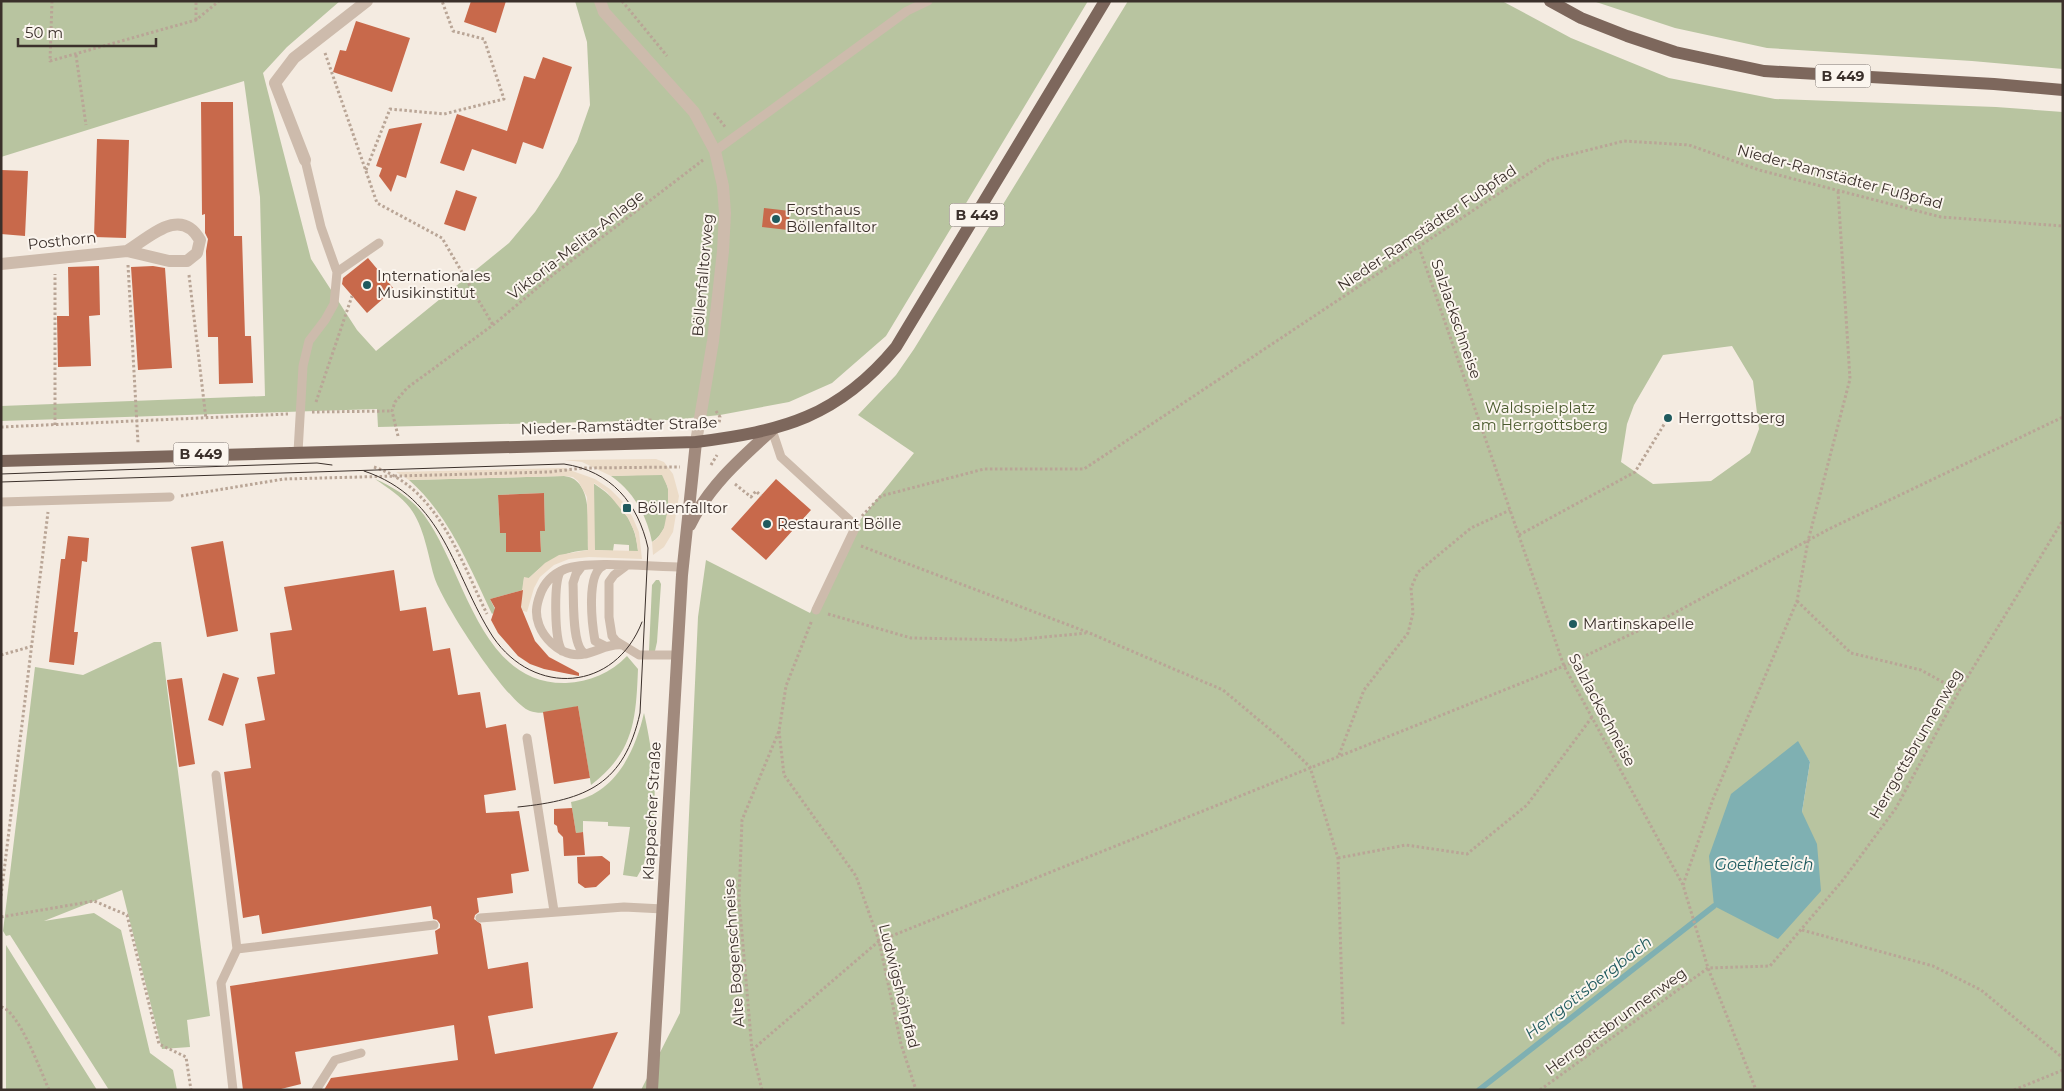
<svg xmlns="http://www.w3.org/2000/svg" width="2064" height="1091" viewBox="0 0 2064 1091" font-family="Montserrat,sans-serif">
	<rect width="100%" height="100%" fill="#f4ebe1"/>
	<path fill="#b8c4a0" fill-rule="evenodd" d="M1 1H340L287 47 263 73 311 259 357 330 376 351 509 243 535 212 558 177 577 142 590 105 587 42 575 1H1088L886 336 832 383 789 402 720 415 671 420 378 427 377 409 1 421V406L265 396 260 197 244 81 1 157Z
		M1128 1H1502L1571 38 1669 78 1775 99 1996 107 2063 112V1090H641L680 1013 698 617 706 560 810 613 853 529 914 453 858 415 896 375 914 349ZM1732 346 1753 381 1759 429 1750 453 1711 481 1653 484 1621 462 1627 424 1634 405 1663 355ZM1797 742 1810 762 1802 812Z
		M1593 1H2063V69L1972 61 1767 48 1675 28Z
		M662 474C674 492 672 530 652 542 647 516 634 492 611 476Z
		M564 476C595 479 587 528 588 550 562 552 547 561 529 578H524L523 590 490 599 496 611 492 614C469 566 449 515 409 480ZM544 493 545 531H540L541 551 506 552V533H500L498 495Z
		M375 479C394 487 412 499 424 515 465 570 479 685 566 683 589 682 611 673 627 656L638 669C636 720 634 752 591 785L578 706C565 709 543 716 530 711 507 703 441 601 434 576 428 555 424 526 410 508 401 496 388 488 375 479Z
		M593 483C618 499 636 521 638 551H629V545L614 544 613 551 594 550Z
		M656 580H659L661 584 657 642 655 651H649L652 585Z
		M154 642H161L210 1016 187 1020 190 1047 162 1049 122 890 44 921 94 913 121 930 150 1053 173 1070 177 1090H109L10 935 6 936 3 931 35 667 83 675Z
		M644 713C655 761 664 834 637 877L623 875 630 827 608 826V822L583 821V832L576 833 571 802C615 794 635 752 644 713Z
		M6 945 97 1090H6Z"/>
	<path fill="#ecdcc8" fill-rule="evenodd" d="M656 459 664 462 673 474 679 496 673 532 664 547 653 555 652 542 657 539 664 528 668 508V488L662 475 611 476 582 462 564 460Z
		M564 468 595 479 610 489 622 501 632 516 639 532 642 559 589 557 569 559 554 565 540 577 534 588 527 612 519 610 524 577 529 578 545 563 559 555 588 550 587 497 578 481 573 477 564 476 409 480 396 472ZM594 483 607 492 628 518 635 533 638 551 595 550Z"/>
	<path fill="#7fb0b2" d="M1798 741 1810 762 1802 812 1817 844 1821 891 1778 939 1714 906 1709 856 1731 794Z"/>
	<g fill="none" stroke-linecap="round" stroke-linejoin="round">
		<path stroke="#7fb0b2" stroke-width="5.5" d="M1479 1090 1714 906"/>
	</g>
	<path fill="#c8694b" d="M471 1H506L496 33 464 22Z
		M356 21 410 38 392 92 333 72 340 50 346 51Z
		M543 57 572 67 543 149 523 142 516 164 472 149 464 171 440 163 457 114 507 131 524 76 535 79Z
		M201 102H233L234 236H242L245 336H251L253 383 219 384 218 337H208L206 251 208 239 205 233V214L202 215Z
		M422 123 406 178 397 175 391 192 379 176 382 168 376 166 389 129Z
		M97 139 129 140 126 238 94 237Z
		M1 170 28 171 25 236 1 234Z
		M456 190 477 197 465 231 444 224Z
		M764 208 790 211 788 230 762 227Z
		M368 258 394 289 367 313 342 284 343 278Z
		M99 266 100 315 89 316 91 366 58 367 57 316H69L68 267Z
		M153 266 165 268 172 368 138 370 131 267Z
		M776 479 811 510 766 560 731 529Z
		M544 493 545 531H540L541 552H506V533H500L498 495Z
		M68 536 89 538 87 562 82 561 74 632H78L74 665 49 662 61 559H65Z
		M223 541 238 631 207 637 191 547Z
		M394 570 400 611 426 607 433 651 450 648 458 695 480 692 486 728 506 724 516 790 484 795 486 813 519 811 529 871 511 874 513 893 477 898 479 912 475 915 474 919 481 924 488 969 528 962 533 1008 488 1016 495 1054 618 1032 592 1090H324L331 1078 458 1060 454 1025 295 1052 301 1084 277 1090H243L230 986 438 954 435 931 440 928V924L437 920 433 919 431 906 262 934 259 915 243 918 224 772 251 768 245 724 265 720 257 677 275 674 270 633 292 630 284 587Z
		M523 590 521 607 535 641 549 657 579 673V676L544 669 530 664 518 656 498 633 491 620 495 608 490 599Z
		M223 673 239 678 223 726 208 720Z
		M182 678 195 764 179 767 167 680Z
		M578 706 590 778 554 784 543 712Z
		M572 808 576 833 583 832 585 855 564 856 563 837 558 832 557 826 554 824V809Z
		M602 856 610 862V874L596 887 585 888 578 883 577 857Z"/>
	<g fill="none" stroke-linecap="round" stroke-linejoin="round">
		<path stroke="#b9a596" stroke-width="3" stroke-dasharray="2.5 2.5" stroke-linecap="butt" d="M52 1 50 61 196 20 219 1
			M622 1 667 56
			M196 20V1
			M325 53 377 203 442 238 493 325
			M76 55 86 125
			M714 113 726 128
			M366 170 390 109 444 114 504 99 484 39 453 31 442 1
			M1419 247 1564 666 1683 885 1708 968 1756 1090
			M128 265 138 443
			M189 275 206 419
			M316 402 352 296
			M716 411 720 417 719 424
			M312 412 392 411
			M650 421V417
			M55 425V274
			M1 427 288 414
			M398 436 392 411 395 402 407 388 493 325 554 274 703 160
			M711 465 717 455
			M374 467C438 488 460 559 487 614
			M735 484 751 497 756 491 761 496
			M181 496 284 479 549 472 583 468 680 467
			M862 516 881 496 984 469H1084L1549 160 1624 141 1689 145 1759 170 1941 217 2063 226
			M1519 535 1635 472 1668 418
			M861 546 1087 632 1223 690 1279 737 1310 767 1338 858 1343 1026
			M1797 601 1851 653 1921 670 1959 691
			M828 614 911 638 1015 640 1086 633
			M1 655 33 646
			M779 731 784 775 856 876 879 941 901 1044 916 1090
			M1339 755 1364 690 1408 633 1413 613 1411 588 1418 572 1471 528 1510 510
			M1338 858 1406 845 1467 854 1527 805 1592 717
			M1683 885 1713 799 1797 601 1808 541 1850 379 1838 191
			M1 896 48 512
			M1 917 94 901 127 915 159 1044 186 1057 191 1090
			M1802 930 1933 966 1981 990 2063 1058
			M1 1007C18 1009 42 1074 49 1090
			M752 1050 879 941 1564 666 1667 617 1829 529 2063 417
			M762 1090 752 1050 739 899 742 820 779 731 786 686 812 620
			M1540 1090 1708 968 1770 966 1843 880 1896 808 1959 691 2063 520
			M2014 1090 2063 1070"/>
		<path stroke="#cdbbac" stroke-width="9" d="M715 151 907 11 928 1
			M337 272 379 243
			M772 430 781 457 856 526 816 610
			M298 452 303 366 309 341 325 320 334 304 337 272 321 227 305 160
			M1 502 170 497
			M582 566 576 574 573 583C574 598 571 649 586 654
			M603 566C586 574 592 624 595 641L605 646
			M626 566 614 575 609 582V617L612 636 616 641 639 655H677
			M560 572C554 583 554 639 562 651
			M622 645C604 643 590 658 571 654 557 651 544 638 539 625 535 614 536 606 540 595 544 583 553 574 565 569 589 560 654 567 683 567
			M527 738 554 911
			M216 775 237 949 434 925
			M480 918 624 907 663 909
			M233 1090 221 983 237 949
			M316 1090 335 1060 361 1053"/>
		<path stroke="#cdbbac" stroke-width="12" d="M600 1 604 12 694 112 715 151 723 186 725 213 723 251 713 341 696 442
			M305 160 275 83 294 58 367 1
			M1 264 127 251 169 261H187L197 253 200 240C181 206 151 236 127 251"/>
		<path stroke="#a18a7d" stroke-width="12" d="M690 525C709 486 740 459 772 430
			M652 1090 682 575 696 442"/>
		<path stroke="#7d675c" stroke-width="12" d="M1550 1 1581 18 1627 36 1675 52 1764 71 1994 84 2063 90
			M1 461 696 442C783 431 838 417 896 347L1105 1"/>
		<path stroke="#3b302b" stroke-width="1" d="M364 471C445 498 452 573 493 637 534 697 615 692 642 622
			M1 474 317 463 332 465
			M1 482 564 464C611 471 638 503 648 548L640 713C624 784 587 800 518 807"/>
	</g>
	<g fill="#1f5a5e" stroke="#fbf5ee" stroke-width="2">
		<circle cx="776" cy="219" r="5"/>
		<circle cx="367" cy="285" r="5"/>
		<circle cx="1668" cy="418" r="5"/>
		<rect x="622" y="503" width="10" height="10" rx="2.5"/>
		<circle cx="767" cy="524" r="5"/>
		<circle cx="1573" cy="624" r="5"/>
	</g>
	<g text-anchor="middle" stroke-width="4" stroke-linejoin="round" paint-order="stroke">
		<g fill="#fbf5ee" stroke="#756b66" stroke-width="1">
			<rect x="1815.5" y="64.5" width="55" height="23" rx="4"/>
			<rect x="949.5" y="203.5" width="55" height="23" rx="4"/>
			<rect x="173.5" y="442.5" width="55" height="23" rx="4"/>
		</g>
		<g font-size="14" font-weight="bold" fill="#3b302b">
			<text x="1843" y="81">B 449</text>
			<text x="977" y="220">B 449</text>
			<text x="201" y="459">B 449</text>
		</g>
		<g font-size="15" fill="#3b302b" stroke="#fbf5ee">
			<text transform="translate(1840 177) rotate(15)" y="5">Nieder-Ramstädter Fußpfad</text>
			<text transform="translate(1427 228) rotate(-34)" y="5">Nieder-Ramstädter Fußpfad</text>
			<text transform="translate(62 241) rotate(-6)" y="5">Posthorn</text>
			<text transform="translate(576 245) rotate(-38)" y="5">Viktoria-Melita-Anlage</text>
			<text transform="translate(703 275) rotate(-85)" y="5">Böllenfalltorweg</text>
			<text transform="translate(1456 319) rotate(71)" y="5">Salzlackschneise</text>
			<text transform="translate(619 426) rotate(-2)" y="5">Nieder-Ramstädter Straße</text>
			<text transform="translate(1602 710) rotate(62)" y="5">Salzlackschneise</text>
			<text transform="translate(1916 744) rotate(-60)" y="5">Herrgottsbrunnenweg</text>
			<text transform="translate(652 811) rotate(-87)" y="5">Klappacher Straße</text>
			<text transform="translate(734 953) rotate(-94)" y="5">Alte Bogenschneise</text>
			<text transform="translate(899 986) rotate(76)" y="5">Ludwigshöhpfad</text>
			<text transform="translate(1616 1021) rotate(-36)" y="5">Herrgottsbrunnenweg</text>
		</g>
		<g font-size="15" fill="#3b302b" stroke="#fbf5ee" text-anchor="start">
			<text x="786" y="215">Forsthaus<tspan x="786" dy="17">Böllenfalltor</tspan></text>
			<text x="377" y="281">Internationales<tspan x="377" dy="17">Musikinstitut</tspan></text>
			<text x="1678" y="423">Herrgottsberg</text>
			<text x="637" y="513">Böllenfalltor</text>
			<text x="777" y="529">Restaurant Bölle</text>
			<text x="1583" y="629">Martinskapelle</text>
		</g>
		<g font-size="15" fill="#4a5a2e" stroke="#fbf5ee">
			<text x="1540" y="413">Waldspielplatz<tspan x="1540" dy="17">am Herrgottsberg</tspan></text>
		</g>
		<g font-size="16" font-style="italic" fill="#1f5a5e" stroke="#fbf5ee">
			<text x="1764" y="870">Goetheteich</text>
			<text transform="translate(1588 987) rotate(-38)" y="6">Herrgottsbergbach</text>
		</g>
	</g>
	<rect width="2064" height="1091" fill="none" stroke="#3b302b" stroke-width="5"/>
	<path d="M18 38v8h138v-8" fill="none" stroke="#3b302b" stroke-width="2.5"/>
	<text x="25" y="38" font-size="15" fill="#3b302b" stroke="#fbf5ee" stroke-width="4" paint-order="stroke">50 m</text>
</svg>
